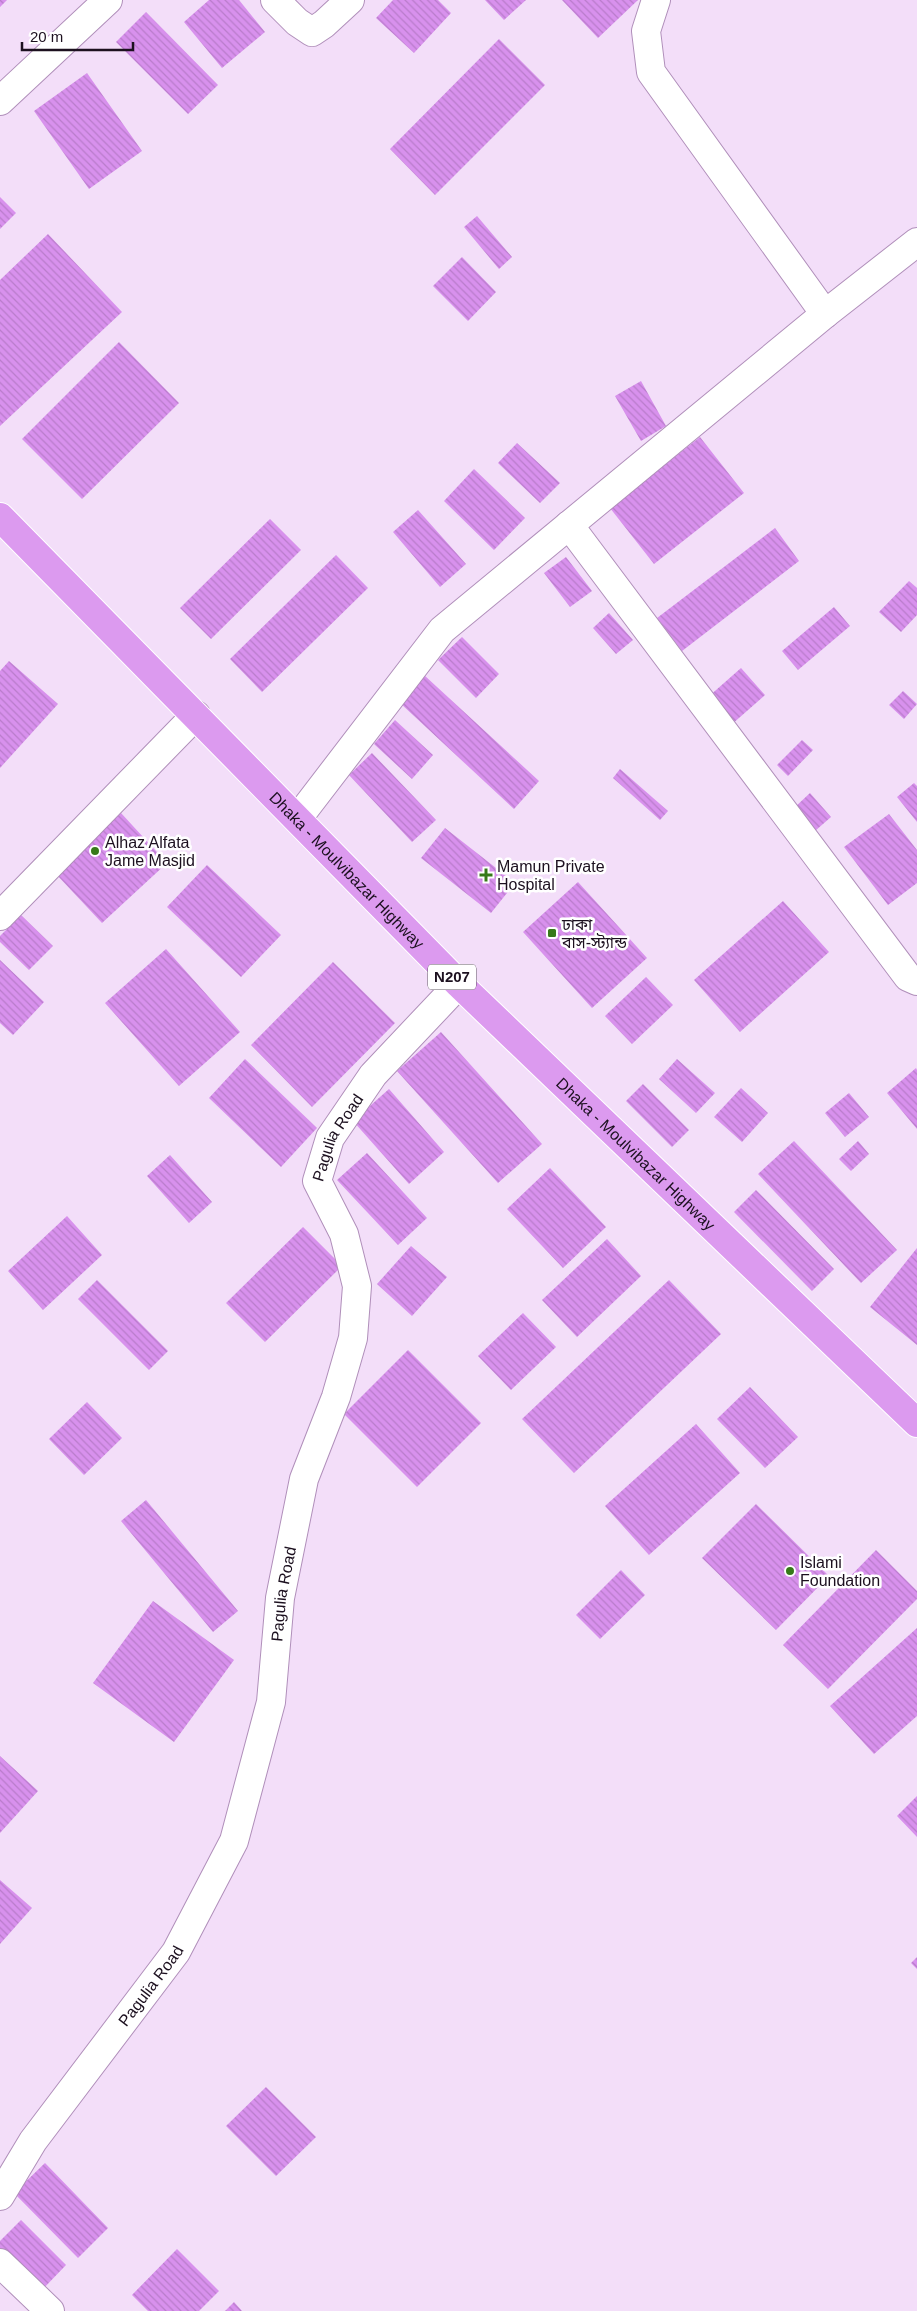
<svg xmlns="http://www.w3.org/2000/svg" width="917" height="2311" viewBox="0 0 917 2311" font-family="Arial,'Noto Sans Bengali',sans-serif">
	<defs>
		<pattern id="building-back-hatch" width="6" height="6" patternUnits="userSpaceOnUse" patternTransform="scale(1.25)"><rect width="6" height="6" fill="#d891ed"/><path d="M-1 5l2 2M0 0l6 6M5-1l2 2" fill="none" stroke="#b97ccb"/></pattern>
	</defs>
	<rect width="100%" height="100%" fill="#f3def9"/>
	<path fill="url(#building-back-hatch)" d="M0 0H7L0 7Z
		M209 0H239L265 32 222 68 184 22Z
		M393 0H438L451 13 414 53 376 18Z
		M485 0H526L504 20Z
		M562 0H638L598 38Z
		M146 12 218 85 188 114 116 42Z
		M499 39 545 85 435 195 390 149Z
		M87 73 142 151 89 189 34 111Z
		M0 197 16 213 0 229Z
		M477 216 512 257 499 269 464 227Z
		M48 234 122 312 0 426V280Z
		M462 257 496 292 468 321 433 286Z
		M119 342 179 403 82 499 22 439Z
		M641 381 666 426 641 441 615 396Z
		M700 437 744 493 654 564 610 508Z
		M517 443 560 483 540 503 498 463Z
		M474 469 525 518 494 550 444 501Z
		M418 510 466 564 440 587 393 532Z
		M270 519 301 550 211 639 180 608Z
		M775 528 799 561 682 651 657 618Z
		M336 555 368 588 262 692 230 659Z
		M566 557 592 591 570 607 544 573Z
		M909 581 917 588V615L901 632 879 612Z
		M834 607 850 626 798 670 782 651Z
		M609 613 633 640 616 654 593 628Z
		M462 637 499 674 476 698 438 660Z
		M9 661 58 704 0 768V671Z
		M741 668 765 695 731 725 707 698Z
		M424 675 539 781 514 809 399 702Z
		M903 691 917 704 904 719 889 705Z
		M395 720 433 755 412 779 374 744Z
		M802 740 813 750 788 776 777 765Z
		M372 753 436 820 412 842 349 775Z
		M620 769 668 811 660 820 613 778Z
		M914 783 917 786V822L897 797Z
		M810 793 831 817 815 831 794 808Z
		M121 813 167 863 102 923 56 874Z
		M889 814 917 850V883L888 905 844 847Z
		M445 828 515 883 491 913 421 858Z
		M207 865 281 935 241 977 167 907Z
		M578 882 647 958 592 1008 523 932Z
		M783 901 829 952 740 1032 694 980Z
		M21 915 53 946 29 970 0 942V936Z
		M166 949 240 1032 179 1086 105 1003Z
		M0 960 44 1002 13 1035 0 1023Z
		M333 962 395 1023 312 1107 251 1045Z
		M646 977 673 1005 632 1044 605 1016Z
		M441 1032 542 1144 498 1183 397 1071Z
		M245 1059 317 1128 281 1167 209 1098Z
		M677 1059 715 1093 696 1113 659 1079Z
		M916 1068 917 1070V1129L887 1093Z
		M643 1084 689 1130 672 1147 626 1101Z
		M741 1088 768 1113 742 1142 714 1117Z
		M389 1089 444 1152 409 1184 353 1121Z
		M849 1093 869 1117 845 1137 825 1113Z
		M794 1141 897 1250 861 1283 758 1174Z
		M858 1141 869 1154 851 1171 839 1159Z
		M367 1153 427 1218 398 1245 337 1180Z
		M170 1155 212 1202 189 1223 147 1176Z
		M550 1168 606 1227 563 1268 507 1209Z
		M756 1190 834 1269 812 1291 734 1212Z
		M67 1216 102 1255 43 1310 8 1271Z
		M303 1227 342 1266 265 1342 226 1303Z
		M607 1239 641 1276 577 1337 542 1300Z
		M411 1246 447 1277 412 1316 377 1284Z
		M917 1248V1345L870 1307Z
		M97 1280 168 1351 149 1370 78 1299Z
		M669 1280 721 1334 574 1473 522 1419Z
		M523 1313 556 1347 511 1390 478 1356Z
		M408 1350 481 1423 417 1487 344 1414Z
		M750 1387 798 1437 765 1468 717 1419Z
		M87 1402 122 1438 84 1475 49 1439Z
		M696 1424 740 1473 649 1555 605 1506Z
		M146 1500 238 1611 213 1632 121 1521Z
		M756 1504 829 1576 776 1630 702 1558Z
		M876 1550 917 1591V1599L828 1689 783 1645Z
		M621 1570 645 1595 600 1639 576 1615Z
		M153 1601 234 1660 174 1742 93 1683Z
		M917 1628V1716L874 1754 830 1706Z
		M0 1756 38 1791 0 1833Z
		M917 1796V1837L897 1816Z
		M0 1880 32 1908 0 1944Z
		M917 1957V1969L911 1963Z
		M266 2087 316 2137 276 2176 226 2126Z
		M45 2163 108 2228 78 2258 14 2193Z
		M21 2220 66 2265 42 2290 0 2248V2241Z
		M177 2249 219 2291 199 2311H148L132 2295Z
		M234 2302 242 2311H225Z"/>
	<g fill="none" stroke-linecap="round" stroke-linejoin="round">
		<g stroke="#b08fba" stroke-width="30">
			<g id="minor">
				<path d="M275 0 297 22 312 32 324 24 350 0"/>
				<path d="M656 0 646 31 651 72 825 314"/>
				<path d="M0 101 108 0"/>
				<path d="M569 525 908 977 917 981"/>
				<path d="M298 818 442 630 825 314 917 242"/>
				<path d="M0 916 196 715"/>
				<path id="s1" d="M0 2196 33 2141 176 1952 234 1841 271 1702 280 1598 304 1479 336 1397 353 1338 357 1286 344 1234 317 1181 330 1138 373 1075 459 984"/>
				<path d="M0 2263 50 2311"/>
			</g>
		</g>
		<g stroke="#fff" stroke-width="30">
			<g id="highway">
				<path id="s2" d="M0 517 459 984 917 1423"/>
			</g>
		</g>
		<use href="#minor" stroke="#fff" stroke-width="28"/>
		<use href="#highway" stroke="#dc9aef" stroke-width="28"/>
	</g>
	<g fill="#367919" stroke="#fff" stroke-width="2">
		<circle cx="95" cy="851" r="5"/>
		<path d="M483.5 867.5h5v5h5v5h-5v5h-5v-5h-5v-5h5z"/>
		<rect x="547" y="928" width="10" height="10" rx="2.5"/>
		<circle cx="790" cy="1571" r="5"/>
	</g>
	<g text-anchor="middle" stroke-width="5" stroke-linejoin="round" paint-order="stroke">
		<rect fill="#fff" stroke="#605862" stroke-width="1" x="428" y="964.5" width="48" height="25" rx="4"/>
		<g font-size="15" font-weight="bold" fill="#1c101f">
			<text x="452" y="982">N207</text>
		</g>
		<g font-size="16" fill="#1c101f" stroke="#fff" text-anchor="start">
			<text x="105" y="848">Alhaz Alfata<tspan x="105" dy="18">Jame Masjid</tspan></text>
			<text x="497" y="872">Mamun Private<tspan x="497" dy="18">Hospital</tspan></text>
			<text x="562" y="930">ঢাকা<tspan x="562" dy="18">বাস-স্ট্যান্ড</tspan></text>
			<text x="800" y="1568">Islami<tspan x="800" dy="18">Foundation</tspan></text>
		</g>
		<g font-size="16" fill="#1c101f" stroke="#fff">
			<text dy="6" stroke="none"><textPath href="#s2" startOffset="495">Dhaka - Moulvibazar Highway</textPath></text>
			<text dy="6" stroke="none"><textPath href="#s1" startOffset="1159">Pagulia Road</textPath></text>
			<text dy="6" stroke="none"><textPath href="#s2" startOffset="900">Dhaka - Moulvibazar Highway</textPath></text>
			<text dy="6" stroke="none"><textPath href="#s1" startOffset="679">Pagulia Road</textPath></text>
			<text dy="6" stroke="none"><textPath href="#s1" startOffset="259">Pagulia Road</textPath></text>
		</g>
	</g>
	<path d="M22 42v8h111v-8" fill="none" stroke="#1c101f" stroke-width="2.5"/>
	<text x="30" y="42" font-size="15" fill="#1c101f" stroke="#ffffff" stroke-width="4" paint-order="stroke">20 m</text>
</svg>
